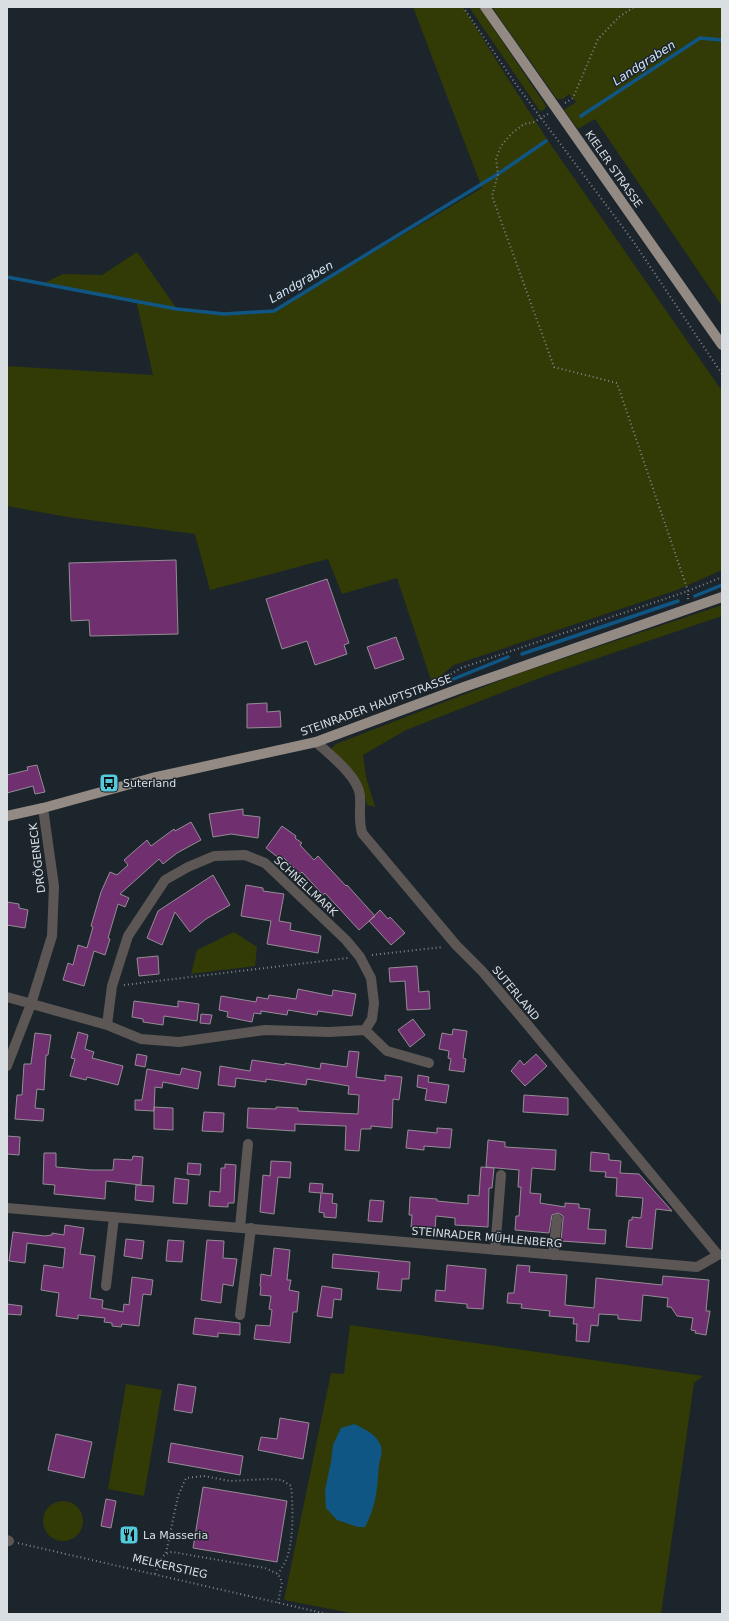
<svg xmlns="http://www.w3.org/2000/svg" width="729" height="1621" viewBox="0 0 729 1621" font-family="'DejaVu Sans',sans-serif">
	<rect width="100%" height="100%" fill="#1c252b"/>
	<path fill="#323a06" d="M413 7H463L508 79 551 145 722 391V570L677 590 454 665 432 683 397 578 342 594 328 559 210 590 195 534 67 517 7 506V366L153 375 136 300 44 283 63 274 102 275 137 252 177 309 224 314 274 311 482 188Z
		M469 7H479L544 103 546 106 544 110 540 111Z
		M492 7H722V306L595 119 578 129 564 110 576 102 569 94 563 99H557Z
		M722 605V616L545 676 406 730 363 755 366 777 375 807 367 805 363 788 331 751 332 748 336 744 517 674Z
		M234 932 257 947 255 966 191 974 197 950Z
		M350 1325 703 1376 694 1383 661 1614H356L284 1600 331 1373 344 1374Z
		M126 1384 162 1390 144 1496 108 1489Z
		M43 1521a20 20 0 1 1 40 0a20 20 0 1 1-40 0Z"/>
	<path fill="#105685" d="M354 1424C363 1428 376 1434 380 1444 384 1452 380 1457 379 1465 377 1489 377 1504 365 1527H358L337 1520 326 1508 325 1490 331 1462 333 1445 341 1428Z"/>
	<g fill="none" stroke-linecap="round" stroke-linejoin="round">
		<path stroke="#105685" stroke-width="3.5" d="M581 116 700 38 722 40
			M7 277 177 309 224 314 274 311 498 174 546 141
			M695 596 722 585
			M522 654 678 601
			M446 682 508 657"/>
	</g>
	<path fill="#703070" stroke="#958c95" d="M176 560 178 634 90 636 89 620 71 621 69 563Z
		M327 579 349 643 344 645 347 654 315 665 307 641 282 649 266 599Z
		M396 637 404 659 375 669 367 647Z
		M267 703V712L280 711 281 727 247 728V704Z
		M37 765 45 792 35 794 33 786 7 793V775L28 770 27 767Z
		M243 809V815L260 817 258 838 231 834 213 837 209 814Z
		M191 822 201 840 177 853 163 864 159 859 120 894 129 898 125 907 118 904 108 938 110 939 105 955 94 951 84 986 63 980 68 963 73 965 78 945 87 948 93 927 91 926 101 892 110 872 117 875 128 865 124 860 147 840 151 846 174 829 175 831Z
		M282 826 296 836 295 838 302 843 300 845 314 860 318 856 346 886 347 885 375 916 359 930 325 893 323 895 302 872 300 874 282 856 280 859 266 848Z
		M213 875 230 905 206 919 190 932 175 912 162 945 147 938 158 911Z
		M246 885 263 888V891L284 894 279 921 291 923 290 930 321 936 318 953 267 944 271 921 241 916Z
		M7 902 19 904V908L28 910 25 928 7 925Z
		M380 910 388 919 390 917 405 933 391 945 369 921Z
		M158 956 159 974 139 976 137 958Z
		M417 966 419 992 429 991 430 1009 407 1010 405 981 390 982 389 968Z
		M298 989 332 996 333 990 356 994 352 1016 318 1011 317 1015 288 1010 287 1015 261 1011V1014L254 1013 252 1022 227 1017 228 1012 219 1010 221 996 256 1002 257 997 268 999 269 995 296 999Z
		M134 1001 178 1007V1001L199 1004 197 1021 164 1016 163 1025 143 1022V1019L132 1017Z
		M201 1014 212 1015 210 1024 200 1023Z
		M413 1019 425 1035 410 1047 398 1030Z
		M453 1029 467 1031 463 1058 466 1059 464 1072 449 1070 451 1059 448 1058 449 1051 439 1049 442 1033 452 1035Z
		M78 1032 88 1035 85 1049 94 1052 92 1058 123 1066 118 1085 87 1077 86 1080 70 1076 75 1059 71 1058Z
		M35 1033 51 1035 48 1055H46L44 1090 37 1089 35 1108 44 1109 43 1121 15 1119 17 1095H22L24 1064H31Z
		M349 1051 359 1052 356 1077 385 1081V1075L402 1077 399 1100 393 1099 392 1128 371 1126V1129H361L359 1151 345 1150 346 1126 295 1124V1131L247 1128 248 1108 276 1109V1107L298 1108V1111L358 1114 359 1095 348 1094 349 1086 307 1079 306 1085 266 1079V1082L236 1078 235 1087 218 1085 220 1066 250 1071 252 1060 285 1065V1063L320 1069 321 1063 347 1067Z
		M137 1054 147 1056 145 1067 135 1065Z
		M536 1054 547 1066 525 1086 511 1071 520 1060 524 1065Z
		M182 1068 201 1072 198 1089 163 1082 162 1088 155 1087 154 1111 135 1110V1100H142L147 1069 180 1075Z
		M418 1075 429 1077 428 1082 449 1085 446 1103 425 1100 427 1089 417 1087Z
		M524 1095 568 1098V1115L523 1112Z
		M154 1107 173 1108V1130L154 1129Z
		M204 1112 224 1113 223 1132 202 1131Z
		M437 1128 452 1129 450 1148 424 1146V1150L406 1148 408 1130 437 1133Z
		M7 1136 20 1137 19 1155 7 1154Z
		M488 1140 505 1142V1147L556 1150 555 1170 532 1168 530 1193 541 1194 540 1203 565 1207V1203L579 1204V1208L590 1209 588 1229 606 1230 605 1244 561 1241 563 1219V1216L558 1213 552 1215 549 1233 515 1230 516 1216H519L521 1187H518L519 1170 486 1167Z
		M591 1152 609 1154V1160L621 1161 620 1173 639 1174 672 1211 656 1209 652 1249 626 1247 629 1220H632V1217L641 1218 643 1198 616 1196 617 1178 605 1177 606 1172 590 1171Z
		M44 1153H56V1167L91 1170H113L114 1159 132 1160 133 1156 143 1157 141 1185 106 1181 105 1199 54 1194 55 1185 43 1184Z
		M271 1161 291 1162 290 1178 278 1177 274 1214 260 1212 263 1175 270 1176Z
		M188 1163 201 1164 200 1175 187 1174Z
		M225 1164 236 1165 234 1203H228V1207L209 1206 210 1191 220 1192 221 1168H225Z
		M481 1167 494 1168 492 1188H489L488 1227 455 1225V1218L436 1216 435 1229 411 1227 412 1215H409L410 1197 437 1199V1201L468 1204V1195L479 1196Z
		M175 1178 189 1180 187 1204 173 1203Z
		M310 1183 323 1184 322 1193 333 1194 332 1203 337 1204 336 1218 324 1217V1213L319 1212 321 1193 309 1192Z
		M136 1185 154 1186 153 1202 135 1200Z
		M370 1200 384 1201 382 1222 368 1221Z
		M65 1225 84 1228 80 1254 95 1256 90 1298 103 1300 102 1308 123 1312 124 1304 129 1305 132 1277 153 1280 151 1295 143 1294 139 1326 122 1324 121 1327 112 1326V1323L104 1322 105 1318 78 1315V1319L56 1316 59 1293 41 1290 44 1265 63 1268 65 1248 27 1243 25 1263 9 1261 13 1232 45 1236 52 1235V1233L64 1235Z
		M126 1239 144 1241 142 1259 124 1256Z
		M168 1240 184 1241 182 1262 166 1261Z
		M207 1240 224 1241 223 1258 237 1259 233 1286 223 1284 221 1303 201 1300Z
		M274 1248 290 1250 287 1280H291L289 1290 299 1292 297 1312H293L290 1343 254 1339 256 1325 270 1326 272 1310 269 1309 271 1296 260 1295 261 1287 260 1286 261 1274 271 1276Z
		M333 1254 410 1262 409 1279H402L401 1291 377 1289 379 1272 332 1268Z
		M447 1265 486 1269 483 1309 467 1308V1304L435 1301 436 1290 445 1291Z
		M517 1265 530 1266 529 1272 567 1275 565 1305 594 1308 596 1278 662 1285 663 1276 709 1280 706 1311H710L706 1335 695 1333 696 1331 691 1330 693 1318 677 1316 671 1307H667L668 1298 643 1295 641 1321 618 1319V1315L599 1314 598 1326 591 1325 589 1342 576 1341 577 1324H573L574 1318 549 1316 550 1311 521 1308 522 1304 507 1303 508 1293H514Z
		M322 1286 342 1289 341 1300 334 1299 332 1318 317 1316Z
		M7 1304 22 1306 21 1315 7 1314Z
		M195 1318 240 1323V1335L218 1333V1337L193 1334Z
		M178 1384 196 1387 192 1413 174 1410Z
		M280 1418 309 1423 303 1459 258 1450 261 1437 277 1439Z
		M56 1434 92 1442 84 1478 48 1470Z
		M171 1443 243 1456 240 1475 168 1462Z
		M203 1487 287 1501 277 1562 193 1548Z
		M106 1499 116 1501 111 1528 101 1526Z"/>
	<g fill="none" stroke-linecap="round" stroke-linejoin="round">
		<path stroke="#7f858b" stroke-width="2" stroke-dasharray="1 3" stroke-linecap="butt" d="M463 7 515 83 633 241 722 374
			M565 103 573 98 598 39 619 17 634 7
			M548 114 534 122 524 124 512 133 501 146 496 159 498 174 492 196 554 367 617 383 688 591V599
			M438 684 446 677 461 668 688 591 722 577
			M372 955 443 947
			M124 985 348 958
			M18 1543 327 1614
			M166 1553 178 1496 186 1478 204 1476 230 1481 268 1479 282 1480 291 1486C293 1506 294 1542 286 1560 284 1565 281 1569 278 1574
			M155 1574C159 1564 160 1554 172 1552L265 1568 278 1574 282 1582 278 1603"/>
		<path stroke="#5c5754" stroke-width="10" d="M7 997 107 1025 141 1039 179 1042 265 1030 329 1032 365 1030 387 1051 429 1063
			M107 1025 112 986 128 936 165 880 188 867 214 856 245 855 265 863 346 940 360 957 371 978 374 1003 372 1019 365 1030
			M7 1066 31 1004 52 936 54 886 43 808
			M7 1208 697 1267 718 1255 527 1024 482 971 456 945 362 833C358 818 361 811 360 796 359 777 329 754 316 742
			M240 1227 248 1144
			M495 1250 501 1175
			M553 1255 557 1219
			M106 1286 114 1217
			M240 1315 251 1228
			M7 1540 9 1541"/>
		<path stroke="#948a84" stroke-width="10" d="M485 7 722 345
			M7 816 43 808 152 778 316 742 464 687 722 597"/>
	</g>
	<defs>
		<g id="bus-square" transform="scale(1)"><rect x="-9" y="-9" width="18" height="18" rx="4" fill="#54cadd" stroke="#1c252b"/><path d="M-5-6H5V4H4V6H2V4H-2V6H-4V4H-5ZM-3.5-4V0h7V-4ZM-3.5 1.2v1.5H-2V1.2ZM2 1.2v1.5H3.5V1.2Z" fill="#111"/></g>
		<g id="restaurant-square" transform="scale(1)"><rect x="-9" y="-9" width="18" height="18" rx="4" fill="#54cadd" stroke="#1c252b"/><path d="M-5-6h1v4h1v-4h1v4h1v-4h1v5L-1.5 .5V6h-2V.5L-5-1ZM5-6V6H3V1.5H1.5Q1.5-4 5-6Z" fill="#111"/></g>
	</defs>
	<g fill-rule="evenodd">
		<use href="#bus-square" x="109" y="783"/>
		<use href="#restaurant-square" x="129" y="1535"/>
	</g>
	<g text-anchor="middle" stroke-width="3" stroke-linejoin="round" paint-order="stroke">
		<g font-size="11" fill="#d9dee3" stroke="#1c252b">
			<text transform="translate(614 169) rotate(55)" y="4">KIELER STRASSE</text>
			<text transform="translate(376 705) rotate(-20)" y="4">STEINRADER HAUPTSTRASSE</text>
			<text transform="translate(37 858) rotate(-97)" y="4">DRÖGENECK</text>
			<text transform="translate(306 886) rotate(43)" y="4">SCHNELLMARK</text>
			<text transform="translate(516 993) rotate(50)" y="4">SUTERLAND</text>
			<text transform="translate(487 1237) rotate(5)" y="4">STEINRADER MÜHLENBERG</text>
			<text transform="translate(170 1566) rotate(13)" y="4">MELKERSTIEG</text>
		</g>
		<g font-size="11" fill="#d9dee3" stroke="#1c252b" text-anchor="start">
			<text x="123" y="787">Suterland</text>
			<text x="143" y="1539">La Masseria</text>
		</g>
		<g font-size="12" font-style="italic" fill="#d1e4f5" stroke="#1c252b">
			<text transform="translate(644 63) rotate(-33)" y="4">Landgraben</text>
			<text transform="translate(301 282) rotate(-30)" y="4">Landgraben</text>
		</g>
	</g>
	<rect width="729" height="1621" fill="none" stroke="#d9dee3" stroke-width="16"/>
</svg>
